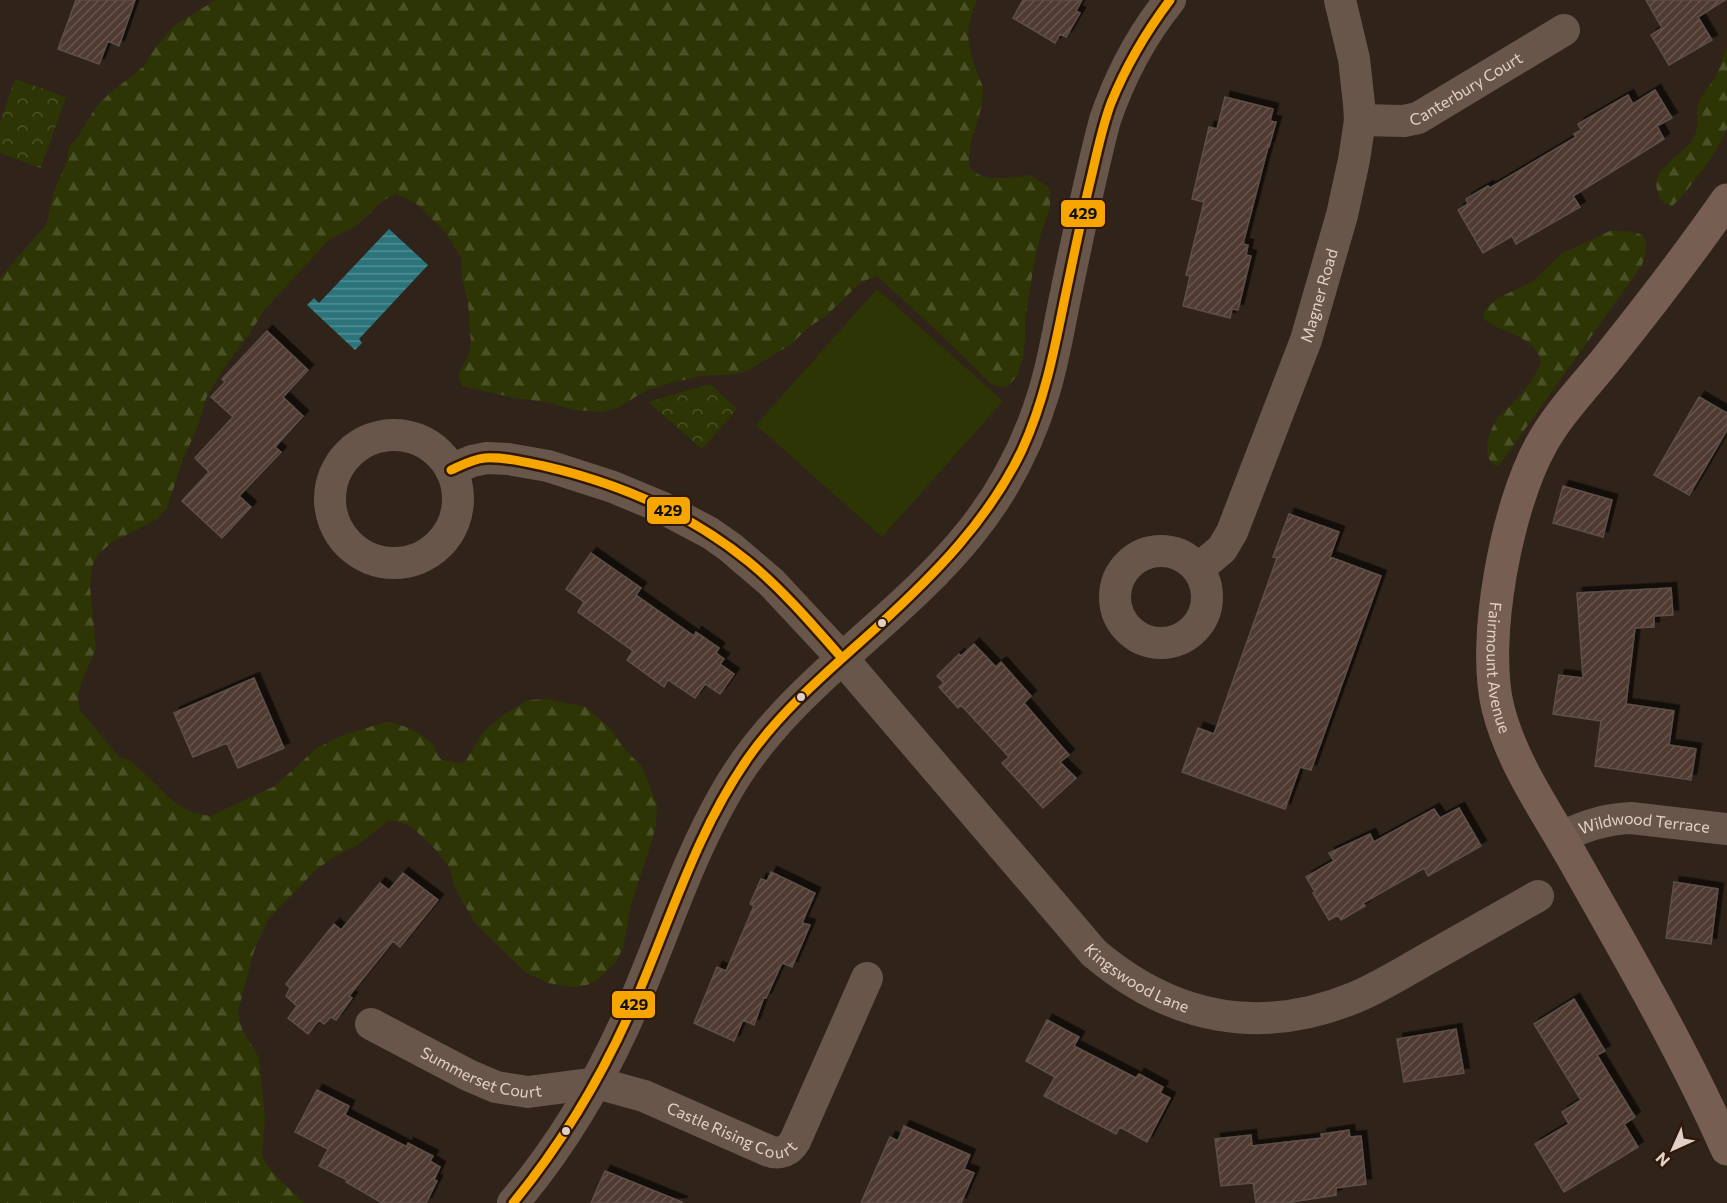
<svg xmlns="http://www.w3.org/2000/svg" width="1727" height="1203" viewBox="0 0 1727 1203" font-family="Commissioner,sans-serif">
	<defs>
		<pattern id="forest-firs" width="22" height="20" patternUnits="userSpaceOnUse" patternTransform="scale(1.5)"><rect width="22" height="20" fill="#2d3504"/><path d="M5 1l3.5 6h-7zM16 11l3.5 6h-7z" fill="#4b5127"/></pattern>
		<pattern id="park-crowns" width="20" height="18" patternUnits="userSpaceOnUse" patternTransform="scale(1.5)"><rect width="20" height="18" fill="#2d3504"/><path d="M2 6a3 3 0 1 1 6 0M12 15a3 3 0 1 1 6 0" fill="none" stroke="#4b5127"/></pattern>
		<pattern id="water-rules" width="6" height="5" patternUnits="userSpaceOnUse" patternTransform="scale(1.5)"><rect width="6" height="5" fill="#2c747c"/><path d="M0 2.5h6" fill="none" stroke="#548d93"/></pattern>
		<pattern id="building-hatch" width="6" height="6" patternUnits="userSpaceOnUse" patternTransform="scale(1.5)"><rect width="6" height="6" fill="#503a31"/><path d="M-1 1l2-2M0 6l6-6M5 7l2-2" fill="none" stroke="#69554d"/></pattern>
		<filter id="shadow"><feDropShadow dx="5.5" dy="-5.5" stdDeviation="0" flood-color="#0009"/></filter>
	</defs>
	<rect width="100%" height="100%" fill="#30231a"/>
	<path fill="#2d3504" d="M877 289 1003 401 882 537 756 425Z"/>
	<path fill="url(#forest-firs)" d="M216 0H977C965 29 966 42 977 72 978 78 983 84 983 89 984 116 965 141 970 168 984 184 1012 177 1031 175L1050 189V208L1041 233 1034 264 1025 320V342L1022 362 1016 377 1008 386 1002 387 991 384 934 328 877 276 861 282 827 315 809 327 790 345 747 371 736 374 701 376 670 383 645 391 619 407 603 412 575 410 546 402 515 398 462 386 458 375 469 354 471 343 468 301 462 279 461 257 445 232 418 205 397 194C375 202 375 211 358 224 349 231 337 234 328 241L265 309 248 336 226 365 207 396 197 429 184 456 167 508 157 519 111 543 97 555 92 567 90 587 96 648 81 684 78 696 79 709 119 757 131 761 175 803 193 813 210 816 275 786 317 748 341 736 386 722C397 721 423 734 431 743 435 748 436 755 442 760L459 763 465 762 483 732 502 716 528 700 547 699 586 707 610 728 622 746 642 767 657 805 656 824 652 840 631 905 623 948 615 963 595 982 587 985 572 987 548 983 525 972 475 923 454 886 450 869 436 850 411 826 396 821H388L356 846 335 856 316 870 268 919 254 951 238 1011 242 1029 259 1058 265 1117 262 1153 264 1161 275 1175 304 1203H0V278L46 225 54 191 68 159V151L71 144 77 138 96 107 108 95 143 67 156 47 176 24Z
		M1727 48C1727 73 1727 101 1727 127 1725 142 1685 196 1672 206 1665 204 1662 202 1659 195 1646 169 1685 156 1694 137 1700 126 1695 116 1698 105 1701 94 1715 81 1719 69 1722 62 1723 55 1727 48Z
		M1610 231C1642 231 1653 232 1642 265L1520 436 1498 467C1480 459 1487 435 1496 421 1499 415 1507 410 1512 404 1524 392 1536 377 1541 361 1534 334 1502 334 1484 319V311L1498 298 1532 282 1561 254Z"/>
	<path fill="url(#park-crowns)" d="M15 79 66 97 41 168 0 153V123Z
		M710 384 737 409 702 449 648 402Z"/>
	<path fill="url(#water-rules)" d="M389 229 428 265 359 339 362 343 355 350 307 305 314 298 319 303Z"/>
	<path fill="url(#building-hatch)" stroke="#5c504a" stroke-width="1.5" filter="url(#shadow)" d="M76 0H135L119 46 108 41 99 64 58 49Z
		M1023 0H1082L1076 11 1080 13 1066 37 1060 34 1055 43 1013 18Z
		M1646 0H1725L1698 17 1712 40 1669 65 1651 35 1662 28Z
		M1655 90 1672 118 1657 126 1664 139 1573 196 1580 207 1516 244 1512 236 1483 253 1458 210 1468 204 1466 199 1488 186 1490 188 1576 137 1574 134 1581 130 1578 124 1628 95 1633 104Z
		M1225 97 1273 109 1270 121 1276 122 1269 147H1268L1243 244 1248 245 1246 255 1251 256 1238 310 1232 309 1230 318 1183 306 1190 276 1186 275 1204 202 1192 199 1209 127 1217 129Z
		M267 331 308 370 283 397 303 416 275 447 281 452 239 496 251 507 222 538 182 501 209 472 195 458 233 417 211 397 225 382 222 379Z
		M1699 397 1727 413V430L1689 495 1654 475Z
		M1563 486 1612 500 1603 537 1553 523Z
		M1289 514 1339 532 1330 557 1381 576 1311 770 1300 767 1285 809 1182 772 1198 728 1214 734 1277 558 1273 557Z
		M591 553 641 588 636 595 694 636 696 632 719 648 716 653 724 659 720 664 734 674 720 694 705 684 695 698 668 680 664 687 627 660 633 651 578 612 584 602 566 589Z
		M1671 588 1673 615 1654 616V627L1635 628 1626 704 1674 711 1669 745 1696 749 1691 780 1595 766 1601 721 1553 714 1559 675 1583 678 1577 593Z
		M974 644 996 667 1001 662 1031 696 1024 703 1069 755 1060 762 1076 778 1043 808 1002 763 1009 757 961 705 958 708 939 687 944 683 937 676 959 654 961 656Z
		M254 678 284 748 238 768 227 743 193 757 174 713Z
		M1459 808 1481 846 1428 876 1424 868 1363 903 1365 906 1341 920 1338 915 1329 920 1313 893 1315 892 1306 877 1334 861 1329 853 1370 834 1374 842 1434 809 1440 818Z
		M771 872 815 893 802 923 810 925 792 967 782 963 766 998 764 997 754 1025 743 1020 734 1041 694 1023 717 967 726 971 754 906 750 904 761 879 767 881Z
		M403 873 438 900 400 947 393 941 349 996 352 998 336 1020 331 1017 324 1024 319 1020 308 1034 288 1018 297 1006 286 996 290 988 286 984 334 924 341 930 380 883 389 890Z
		M1674 882 1718 889 1711 944 1666 938Z
		M1574 999 1605 1051 1597 1055 1635 1117 1624 1124 1638 1147 1564 1192 1535 1144 1569 1124 1562 1112 1581 1100 1534 1024Z
		M1047 1020 1079 1037 1074 1046 1136 1078 1139 1074 1163 1087 1160 1093 1170 1098 1147 1142 1120 1127 1116 1134 1044 1096 1055 1077 1026 1061Z
		M1456 1029 1464 1073 1404 1082 1397 1039Z
		M317 1090 349 1106 345 1115 407 1147 408 1143 433 1156 430 1161 440 1167 434 1180 437 1181 426 1203H382L346 1182 347 1180 319 1166 328 1149 295 1132Z
		M904 1126 970 1155 964 1169 974 1173 961 1203H861L890 1137 898 1141Z
		M1349 1130 1350 1137 1361 1136 1366 1184 1336 1188V1195L1286 1203H1256L1253 1183 1221 1186 1215 1139 1251 1135 1252 1146 1322 1138 1321 1134Z
		M605 1171 682 1202 681 1203H591Z"/>
	<g fill="none" stroke-linecap="round" stroke-linejoin="round">
		<g stroke="#68564b" stroke-width="32">
			<path id="s1" d="M1360 120 1404 121 1418 118 1564 30"/>
			<circle cx="394" cy="499" r="64"/>
			<path id="s2" d="M451 470 472 461 487 458 508 459 548 466 613 487 661 507 710 533 730 547 771 582 841 657 1094 953C1172 1019 1260 1037 1356 997 1382 986 1407 970 1432 956 1467 936 1503 916 1538 896"/>
			<circle cx="1161" cy="597" r="46"/>
			<path id="s3" d="M1198 569 1222 549 1232 532 1306 340 1342 215 1354 160 1360 120 1359 104 1354 59 1340 0"/>
			<path id="s4" d="M1561 837C1585 826 1605 819 1631 818L1727 829"/>
			<path id="s5" d="M371 1024 468 1075 496 1087 528 1092 597 1083 644 1096 769 1151C780 1155 789 1151 795 1141L867 978"/>
			<path d="M513 1203C559 1149 594 1091 624 1026 659 950 683 867 725 794 785 687 896 626 971 532 1004 491 1029 442 1044 392 1054 360 1059 326 1066 293 1078 235 1090 177 1105 120 1120 76 1141 36 1170 0"/>
		</g>
		<path stroke="#765f52" stroke-width="33" id="s6" d="M1727 200C1690 253 1650 305 1610 355 1587 384 1559 412 1541 445 1507 506 1481 640 1498 708 1512 764 1547 812 1575 862 1628 956 1683 1050 1727 1149"/>
		<g stroke="#2f1808" stroke-width="14">
			<path id="bus-1" d="M451 470C462 465 473 459 485 458 505 457 525 462 544 466 618 483 690 514 749 562 783 590 812 624 841 657
				M513 1203C564 1141 604 1073 636 999 671 917 697 831 748 758 783 708 832 668 876 628 934 575 988 521 1022 450 1044 402 1054 352 1064 302 1073 260 1081 219 1091 178 1097 153 1102 127 1111 103 1126 66 1146 32 1170 0"/>
		</g>
		<use href="#bus-1" stroke="#f7a600" stroke-width="9"/>
	</g>
	<g fill="#e0d0c6" stroke="#2f1808" stroke-width="2">
		<circle cx="882" cy="623" r="5"/>
		<circle cx="801" cy="697" r="5"/>
		<circle cx="566" cy="1131" r="5"/>
	</g>
	<g text-anchor="middle" stroke-width="4.5" stroke-linejoin="round" paint-order="stroke">
		<g font-size="16" fill="#e0d0c6" stroke="#2f1808">
			<text dy="6" stroke="none"><textPath href="#s1" startOffset="114">Canterbury Court</textPath></text>
			<text dy="6" stroke="none"><textPath href="#s3" startOffset="303">Magner Road</textPath></text>
			<text dy="6" stroke="none"><textPath href="#s6" startOffset="538">Fairmount Avenue</textPath></text>
			<text dy="6" stroke="none"><textPath href="#s4" startOffset="86">Wildwood Terrace</textPath></text>
			<text dy="6" stroke="none"><textPath href="#s2" startOffset="896">Kingswood Lane</textPath></text>
			<text dy="6" stroke="none"><textPath href="#s5" startOffset="122">Summerset Court</textPath></text>
			<text dy="6" stroke="none"><textPath href="#s5" startOffset="386">Castle Rising Court</textPath></text>
		</g>
	</g>
	<g stroke="#2f1808" stroke-width="2">
		<rect x="1060" y="199" width="46" height="29" rx="6" fill="#f7a600"/>
		<rect x="646" y="496" width="45" height="29" rx="6" fill="#f7a600"/>
		<rect x="611" y="990" width="45" height="29" rx="6" fill="#f7a600"/>
	</g>
	<g font-size="16" text-anchor="middle" font-weight="bold" fill="#111">
		<text x="1083" y="219">429</text>
		<text x="668" y="516">429</text>
		<text x="634" y="1010">429</text>
	</g>
	<g transform="translate(1673 1149) rotate(225)" stroke="#2f1808" stroke-width="4.5" paint-order="stroke">
	<path d="M0-4.5L10 22L0 15L-10 22Z" fill="#e0d0c6"/>
	<text y="-9" font-size="16" font-weight="bold" text-anchor="middle" fill="#e0d0c6">N</text>
	</g>
</svg>
